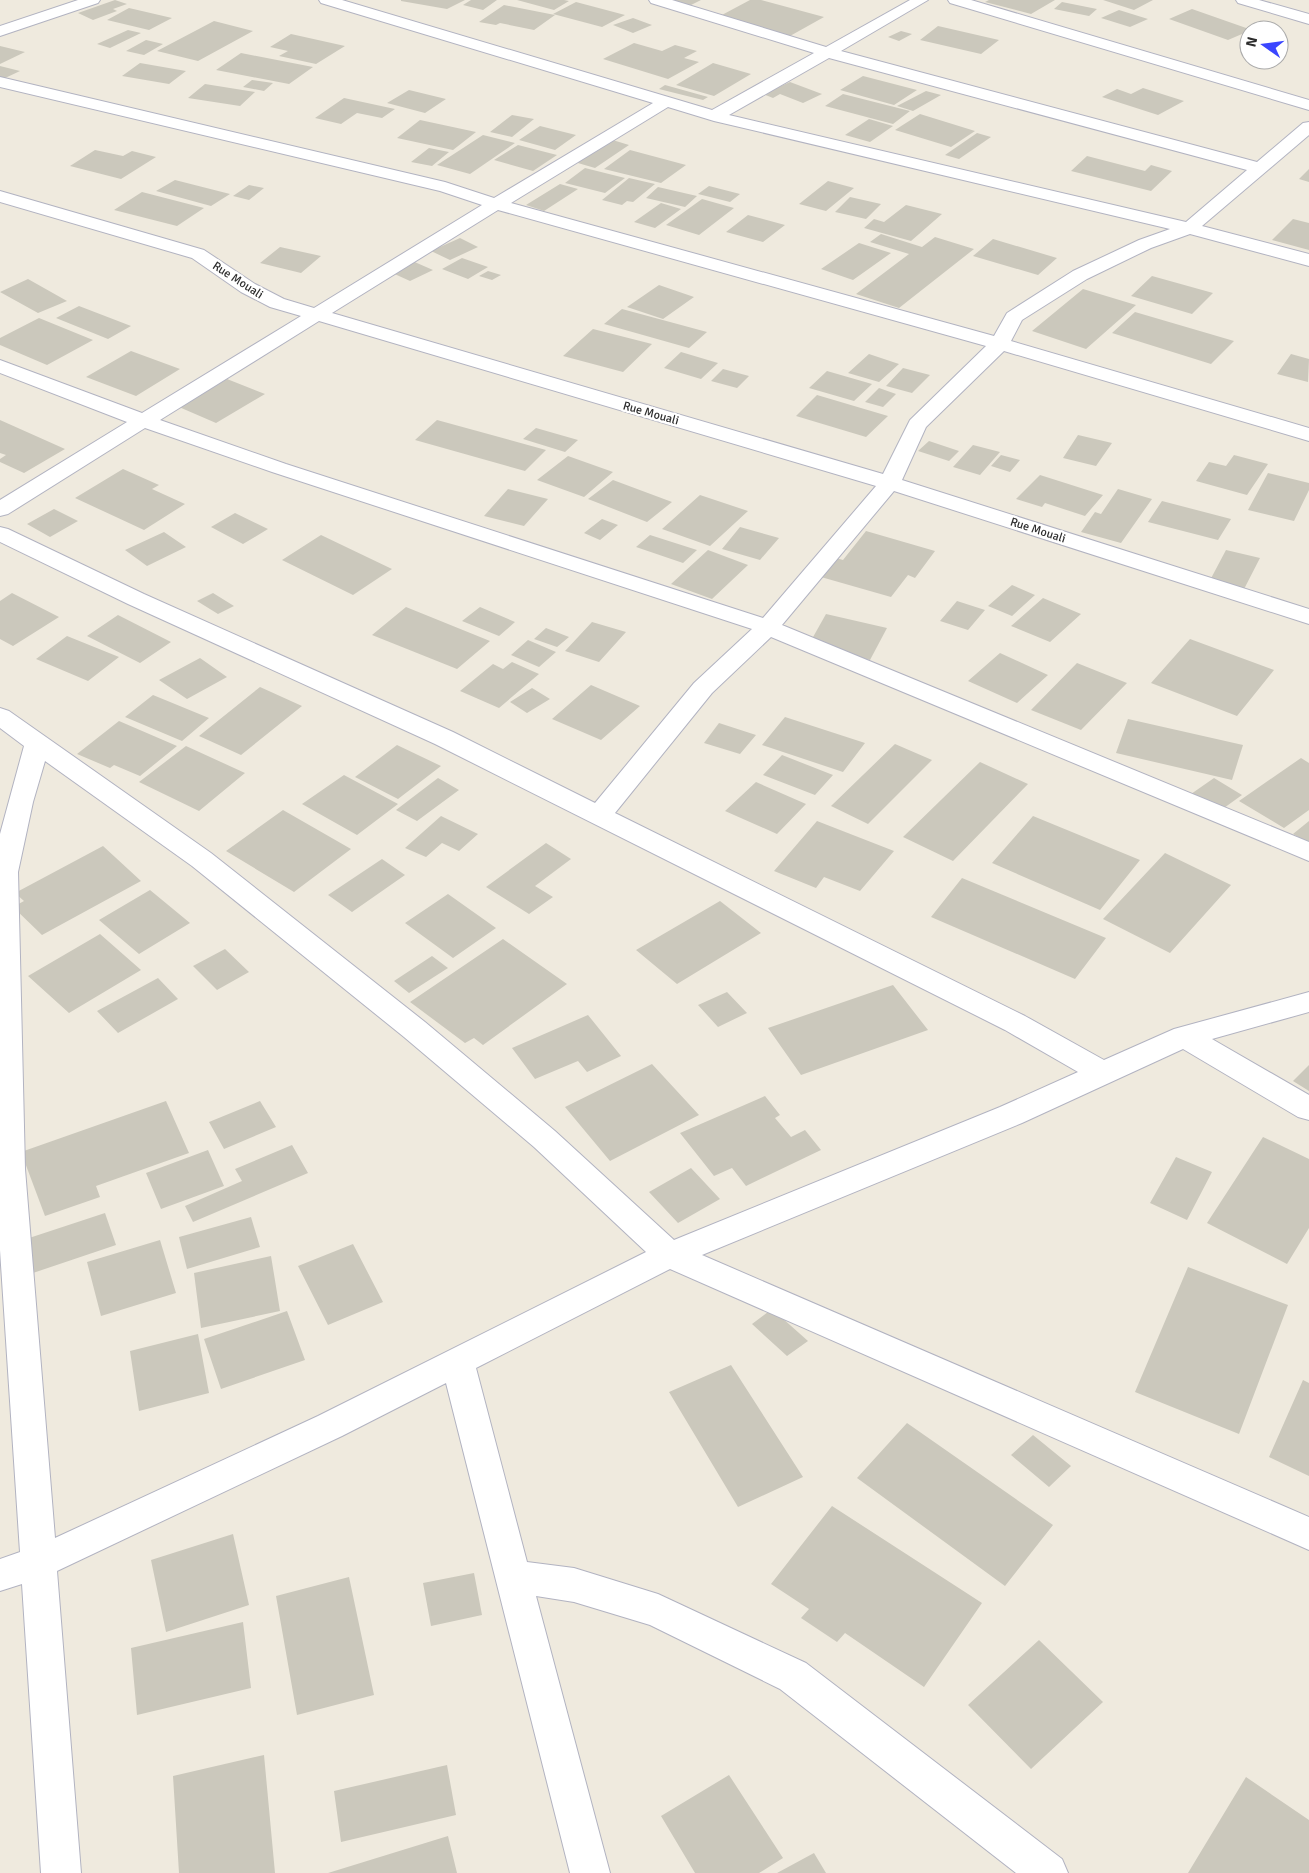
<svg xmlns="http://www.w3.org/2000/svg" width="1309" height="1873" viewBox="0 0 1309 1873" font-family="Signika,sans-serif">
	<rect width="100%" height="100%" fill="#efeade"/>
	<path fill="#cbc8bc" d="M115 0 127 4 113 9 117 11 93 20 78 13Z
		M465 0 447 9 401 1V0Z
		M471 0H497L483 10 463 5Z
		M517 0H564L569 1 554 10Z
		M664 0H701L687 7Z
		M750 0H761L824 17 790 36 720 16Z
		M989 0H1055L1031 14 985 2Z
		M1103 0H1153L1134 10Z
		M576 2 625 15 602 27 553 14Z
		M1062 2 1097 9 1089 16 1054 9Z
		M504 5 555 15 534 30 500 23 496 25 479 22Z
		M129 8 172 18 149 30 107 20Z
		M1192 9 1249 29V31L1228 40 1169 19Z
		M1119 10 1148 19 1130 27 1101 18Z
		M633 18 652 25 633 33 613 25Z
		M214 21 253 31 198 61 157 51Z
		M938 26 999 40 981 54 920 40Z
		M128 30 141 33 110 48 97 44Z
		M901 31 912 34 899 41 888 37Z
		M291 34 345 46 316 64 279 56 288 51 270 47Z
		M146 40 163 44 144 55 126 51Z
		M634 43 662 51 675 45 697 51 684 58 699 62 668 79 603 59Z
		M0 46 25 52 0 64Z
		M241 53 313 67 289 84 216 70Z
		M140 63 186 71 169 84 122 76Z
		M713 63 751 74 714 96 676 85Z
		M0 66 20 71 3 79 0 78Z
		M863 76 917 90 894 105 840 90Z
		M252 80 273 83 264 91 243 87Z
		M790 82 822 94 803 103 780 94 773 98 763 94Z
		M205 84 255 92 240 106 188 98Z
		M665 85 708 97 703 100 659 89Z
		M1143 88 1184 101 1158 115 1102 97 1117 89 1131 94Z
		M409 90 446 99 425 113 387 103Z
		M926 91 941 95 913 111 897 106Z
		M843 94 910 111 893 124 825 106Z
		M344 98 395 109 382 118 357 113 341 124 315 118Z
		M920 114 975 131 951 147 895 130Z
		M512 115 534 119 512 137 490 132Z
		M869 119 893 126 870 142 845 135Z
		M420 120 476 132 453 150 397 138Z
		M540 126 576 135 555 150 519 140Z
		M977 133 991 137 959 159 945 155Z
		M483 135 515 143 470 174 437 165Z
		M606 138 629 145 595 168 571 161Z
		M518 145 557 155 533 171 494 160Z
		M429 148 449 152 432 166 411 162Z
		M95 150 123 156 132 151 156 157 121 179 70 166Z
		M630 150 686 165 661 183 604 169Z
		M1087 156 1145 171 1151 165 1172 171 1151 191 1071 171Z
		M585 168 625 178 605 193 565 183Z
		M1309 169V182L1299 179Z
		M629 178 655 184 633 202 627 201 622 205 602 200Z
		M175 180 230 194 211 206 156 191Z
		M828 181 854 188 826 211 799 204Z
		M560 184 578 189 544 211 526 205Z
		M249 185 264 188 249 200 233 196Z
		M709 186 740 194 730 202 698 194Z
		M658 187 697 196 685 207 646 198Z
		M142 192 204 208 177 226 114 210Z
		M850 197 881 204 866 219 835 212Z
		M702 199 734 208 699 235 666 225Z
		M661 203 681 209 655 228 634 222Z
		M906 205 942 214 911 241 864 228 874 219 884 222Z
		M748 215 785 225 763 242 726 232Z
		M1293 219 1309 223V250L1272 240Z
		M881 234 922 247 935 237 974 249 899 308 856 294 909 254 870 242Z
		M460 238 478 247 450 260 431 251Z
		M993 239 1057 258 1038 275 973 256Z
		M859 243 891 253 853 280 821 269Z
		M280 247 321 256 301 273 260 263Z
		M462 258 488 267 468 279 442 269Z
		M410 260 433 270 410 281 388 271Z
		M488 271 501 275 492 280 479 276Z
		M1152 276 1213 293 1192 314 1131 296Z
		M28 279 67 301 38 313 0 292Z
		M659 285 694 297 663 319 627 307Z
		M1083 289 1136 305 1086 349 1032 331Z
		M79 306 131 326 108 339 56 318Z
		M622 309 707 332 689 348 604 324Z
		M1135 312 1234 341 1211 364 1112 333Z
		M39 318 93 340 47 365 0 345V338Z
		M593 329 652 344 623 372 563 356Z
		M131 351 180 369 136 396 86 377Z
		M681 352 718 363 701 379 664 368Z
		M869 354 899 364 879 382 848 373Z
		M1291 354 1309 359 1308 382 1277 374Z
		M903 368 930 375 912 393 886 386Z
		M723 369 749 376 737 388 711 381Z
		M827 371 872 384 854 401 809 388Z
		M227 379 265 394 216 423 179 407Z
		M879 388 896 394 883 407 865 402Z
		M817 395 888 416 866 437 796 416Z
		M0 420 65 449 24 473 0 462V459L6 455 0 453Z
		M437 420 546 450 525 471 415 440Z
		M536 428 578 440 565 452 523 439Z
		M1078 435 1112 443 1096 466 1063 458Z
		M929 441 959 451 949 461 918 451Z
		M973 445 1000 452 980 475 953 467Z
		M1001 455 1020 460 1010 472 991 466Z
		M1234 455 1268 464 1247 495 1196 481 1209 462 1226 466Z
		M568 456 613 472 584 497 537 480Z
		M123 469 159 485 152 489 185 504 144 530 75 498Z
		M1268 473 1309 483V490L1294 521 1248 510Z
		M1040 475 1103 495 1085 516 1045 503 1042 507 1016 499Z
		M613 480 672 502 647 522 588 499Z
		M508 489 548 499 524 526 484 516Z
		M1118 489 1152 499 1121 543 1081 532 1095 512 1101 514Z
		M700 495 748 511 710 546 662 529Z
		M1162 501 1231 519 1218 540 1148 522Z
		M54 509 78 521 50 537 27 524Z
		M235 513 268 529 243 544 211 527Z
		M602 519 618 525 600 540 584 533Z
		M740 527 779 538 760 560 722 549Z
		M866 531 935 551 915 578 908 575 891 597 814 575 829 556 843 560Z
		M164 532 186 547 147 566 125 550Z
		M321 535 392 569 353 595 282 560Z
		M650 535 697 550 683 563 636 547Z
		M708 550 748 565 712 599 671 584Z
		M1226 550 1260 558 1242 593 1208 584Z
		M1012 585 1035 595 1012 616 988 606Z
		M12 593 59 617 13 646 0 639V601Z
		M213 593 234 606 218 614 197 601Z
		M1043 598 1081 614 1050 642 1011 626Z
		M957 601 985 610 968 630 940 621Z
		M406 607 490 641 457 669 372 635Z
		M480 607 515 622 499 636 462 621Z
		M826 614 887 628 870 660 808 646Z
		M118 615 171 642 140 663 87 636Z
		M592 622 626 632 599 662 565 651Z
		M546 628 569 637 557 647 534 639Z
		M67 636 119 657 88 681 36 659Z
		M1190 639 1274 670 1237 716 1151 683Z
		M528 640 556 652 539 667 511 655Z
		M1000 653 1048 675 1017 703 968 681Z
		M200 658 227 677 187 699 159 680Z
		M512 662 539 674 499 708 460 691 493 664 503 669Z
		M1077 663 1127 683 1081 730 1031 710Z
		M591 685 640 706 601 740 552 719Z
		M260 687 302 706 241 755 199 736Z
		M532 688 550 699 527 713 510 702Z
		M153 695 209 718 182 741 125 717Z
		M785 717 865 743 843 772 762 745Z
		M1128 719 1243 745 1232 780 1116 753Z
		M119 721 177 746 140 776 114 765 110 768 77 754Z
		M719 723 756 735 740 754 704 743Z
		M895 744 932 760 868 824 831 806Z
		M397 745 441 766 398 799 355 777Z
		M186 746 245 773 199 811 139 782Z
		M782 755 833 775 815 795 763 775Z
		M1301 758 1309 763V810L1284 828 1239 801Z
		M980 762 1028 784 953 861 903 837Z
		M344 775 398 804 357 835 302 804Z
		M438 778 459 790 417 821 396 810Z
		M1214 778 1242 795 1210 818 1181 801Z
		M756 782 806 804 777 834 725 811Z
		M283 810 351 849 294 892 226 851Z
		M441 816 478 834 459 851 442 843 426 857 405 848Z
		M1033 816 1140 860 1100 910 992 863Z
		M817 821 894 851 860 891 824 877 816 888 774 871Z
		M1309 821V843L1293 834Z
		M546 843 571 859 535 886 553 897 529 914 486 887Z
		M103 846 141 881 42 935 13 907 24 901 15 893Z
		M1165 853 1231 885 1170 953 1103 919Z
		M382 859 405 875 352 912 328 895Z
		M962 878 1106 938 1075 979 931 917Z
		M150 890 190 923 139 954 99 920Z
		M448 894 496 928 453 958 405 923Z
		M720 901 761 933 677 984 636 950Z
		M100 934 141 970 69 1013 28 976Z
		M503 939 567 984 483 1045 474 1038 465 1043 410 1002Z
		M225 949 249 972 217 990 193 966Z
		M432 956 448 968 409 993 394 981Z
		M158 978 178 999 118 1033 97 1011Z
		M893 985 928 1030 801 1075 768 1028Z
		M727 992 747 1013 718 1027 698 1005Z
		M588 1015 621 1056 587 1072 578 1061 535 1079 512 1048Z
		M652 1064 699 1115 610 1161 565 1107Z
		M1309 1065V1091L1293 1081Z
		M765 1096 780 1115 775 1118 791 1137 805 1130 821 1150 746 1186 732 1168 714 1176 680 1133Z
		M166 1101 189 1153 96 1186 100 1197 45 1216 21 1152Z
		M260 1101 276 1127 224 1149 209 1122Z
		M1263 1137 1309 1159V1228L1287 1264 1207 1223Z
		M292 1145 308 1173 193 1222 185 1206 242 1181 235 1169Z
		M208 1150 224 1186 161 1209 146 1173Z
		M1176 1157 1212 1172 1187 1220 1150 1203Z
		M691 1168 720 1199 678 1223 649 1192Z
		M105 1213 116 1245 30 1274 20 1241Z
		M251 1217 260 1247 187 1269 179 1237Z
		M160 1240 176 1293 101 1316 87 1262Z
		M353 1244 383 1302 328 1325 298 1266Z
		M271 1256 280 1311 201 1328 194 1273Z
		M1188 1267 1288 1305 1239 1434 1135 1392Z
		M772 1309 808 1341 787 1356 752 1324Z
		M287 1311 305 1360 221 1389 204 1339Z
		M198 1334 209 1393 139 1411 130 1351Z
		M731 1365 803 1477 738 1507 669 1392Z
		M1303 1380 1309 1383V1476L1269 1457Z
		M907 1423 1053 1525 1005 1586 857 1478Z
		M1033 1435 1071 1466 1049 1487 1011 1455Z
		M832 1506 982 1603 924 1687 845 1633 837 1642 801 1618 809 1609 771 1584Z
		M233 1534 249 1605 166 1632 151 1560Z
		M474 1573 482 1615 431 1626 423 1583Z
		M349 1577 374 1695 297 1715 276 1596Z
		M243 1622 251 1688 137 1715 131 1648Z
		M1039 1640 1103 1702 1031 1769 968 1705Z
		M264 1755 275 1873H179L173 1776Z
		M447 1765 456 1815 341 1842 334 1791Z
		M729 1775 783 1858 759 1873H695L661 1816Z
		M1246 1777 1309 1820V1873H1188Z
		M448 1836 457 1873H328Z
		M814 1853 826 1873H777Z"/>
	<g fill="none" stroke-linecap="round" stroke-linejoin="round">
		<g stroke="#b2b3c1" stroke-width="2">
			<path id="minor" d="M78 0H100L98 3 0 36V26Z
				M319 0H342L712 110 814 53 651 3 649 0H672L826 47 910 0H928L841 51 1257 162 1303 123 1309 122V135L1202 226 1309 254V266L1190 234 1151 248 1087 279 1022 320 1011 341 1309 428V441L1004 351 926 427 902 480 1309 609V624L894 491 782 625 1309 842V861L771 637 712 693 615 813 1025 1016 1104 1060 1174 1029 1309 992V1012L1212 1039 1309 1095V1120L1298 1117 1183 1049 1022 1123 702 1255 1309 1517V1550L670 1269 476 1368 527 1562 574 1568 658 1594 806 1663 1062 1859 1068 1873H1016L780 1689 650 1625 574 1602 536 1596 610 1873H570L446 1383 342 1436 57 1571 81 1873H41L22 1584 0 1591V1559L20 1552 0 1250V834L24 746 0 728V708L9 711 211 853 425 1022 555 1131 674 1240 1000 1107 1078 1072 1005 1030 435 744 128 604 0 542V527L8 529 144 594 453 732 595 803 694 683 752 629 272 472 145 428 8 514 0 516V500L127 422 0 373V360L142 413 301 316 270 307 241 292 192 258 0 202V191L204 250 255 284 284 299 314 308 482 205 440 191 0 87V77L445 182 494 198 653 103 321 3ZM829 58 1247 170 1186 222 729 115ZM668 107 714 121 1170 229 1139 240 1073 271 1007 313 994 336 511 203ZM498 210 986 346 910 420 883 474 332 313ZM319 321 876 486 763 618 286 464 160 420ZM45 761 192 866 404 1037 534 1147 646 1252 318 1416 55 1538 25 1169 18 872 33 802Z
				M948 0H971L1309 100V110L950 3Z
				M1236 0H1259L1309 14V24L1238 3Z"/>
		</g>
		<use href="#minor" fill="#fff" fill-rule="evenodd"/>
	</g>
	<g text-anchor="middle" stroke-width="4.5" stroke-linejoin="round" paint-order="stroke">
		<g font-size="12" fill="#2d2d2d" stroke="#fff">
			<text transform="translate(238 280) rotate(33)" y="4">Rue Mouali</text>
			<text transform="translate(651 413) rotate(16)" y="4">Rue Mouali</text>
			<text transform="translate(1038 530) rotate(18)" y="4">Rue Mouali</text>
		</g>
	</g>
	<g transform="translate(1264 45) rotate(284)"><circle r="24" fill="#ffffff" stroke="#ababab"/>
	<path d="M0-4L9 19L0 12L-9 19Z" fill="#3b46ff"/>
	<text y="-8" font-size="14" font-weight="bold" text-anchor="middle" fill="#2d2d2d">N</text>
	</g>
</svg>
